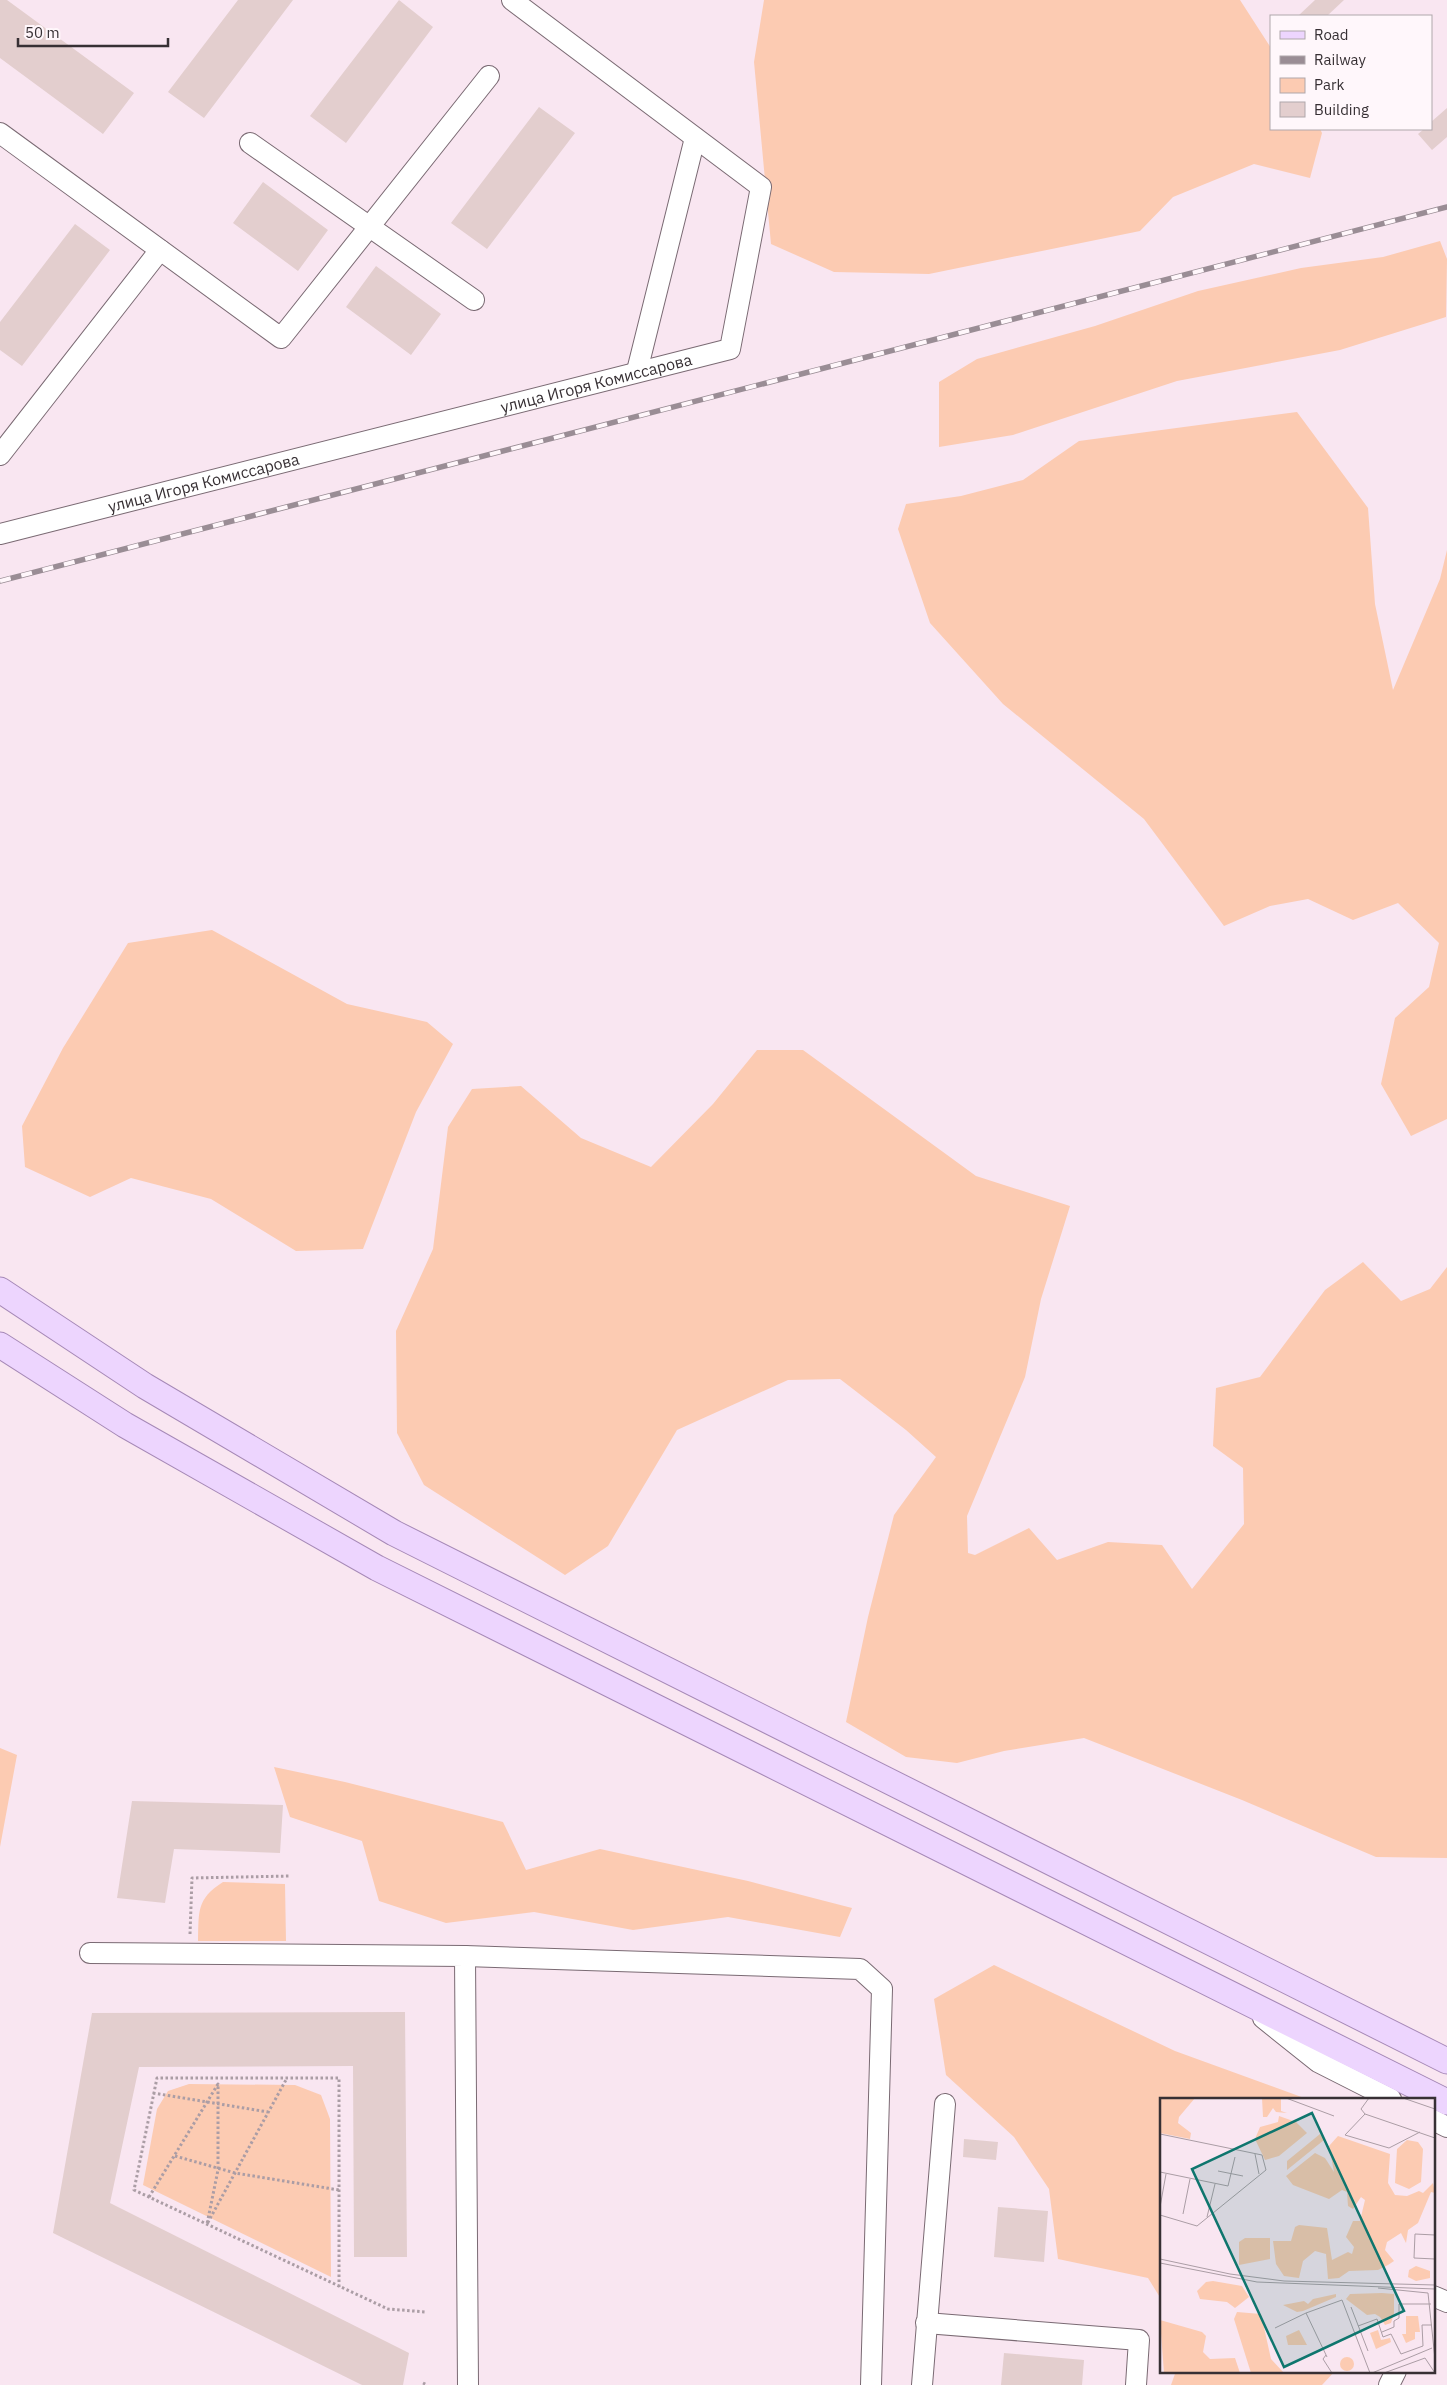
<svg xmlns="http://www.w3.org/2000/svg" width="1447" height="2385" viewBox="0 0 1447 2385" font-family="'IBM Plex Sans',sans-serif">
	<rect width="100%" height="100%" fill="#f9e6f1"/>
	<path fill="#fccbb2" d="M764 0H1240L1271 48V129H1320L1322 133 1310 178 1254 164 1173 197 1140 231 929 274 834 272 771 244 754 62Z
		M1440 241 1447 259 1446 317 1340 350 1177 381 1013 435 939 447V382L977 359 1095 326 1198 291 1301 268 1383 257Z
		M1297 412 1368 508 1375 604 1393 690 1440 579 1447 550V1119L1411 1136 1381 1084 1395 1018 1429 987 1439 943 1398 903 1353 920 1308 899 1270 906 1224 926 1144 819 1003 704 930 623 898 529 906 504 961 496 1023 480 1079 441Z
		M212 930 347 1004 427 1022 453 1044 416 1112 363 1249 296 1251 211 1199 131 1178 90 1197 25 1167 22 1126 63 1048 128 943Z
		M757 1050H803L976 1176 1070 1206 1041 1299 1025 1377 967 1516 968 1553 975 1555 1029 1528 1057 1560 1108 1542 1162 1545 1192 1589 1244 1524 1243 1468 1213 1446 1216 1388 1260 1377 1325 1290 1363 1262 1401 1301 1430 1289 1447 1267V1858L1376 1857 1242 1800 1084 1738 1004 1751 957 1763 906 1757 846 1722 868 1617 894 1515 936 1457 906 1430 840 1379 788 1380 677 1430 608 1546 565 1575 424 1485 397 1433 396 1331 433 1249 448 1127 472 1089 521 1086 581 1138 651 1167 713 1104Z
		M0 1748 17 1755 0 1847Z
		M274 1767 345 1782 503 1822 526 1870 600 1849 748 1881 852 1908 840 1937 728 1917 633 1930 534 1912 446 1923 379 1901 362 1841 290 1817Z
		M223 1882 285 1884 286 1941H198C199 1912 196 1899 223 1882Z
		M994 1965 1175 2051 1307 2099H1161V2299L1148 2278 1058 2259 1049 2189 1014 2137 946 2075 934 1999Z
		M189 2084 295 2085 321 2095 330 2119 331 2277 143 2185 157 2109 168 2091Z
		M1176 2371H1335L1322 2385H1171Z"/>
	<path fill="#e3cece" d="M0 0H7L134 93 103 134 0 58Z
		M238 0H293L204 118 168 92Z
		M399 0 433 27 346 143 310 116Z
		M1315 0H1344L1327 16H1298Z
		M539 107 575 133 487 249 451 223Z
		M1447 108V137L1432 150 1418 134 1424 129H1431V122Z
		M263 182 328 230 298 271 233 223Z
		M75 224 110 250 22 366 0 350V322Z
		M376 266 441 314 411 355 346 307Z
		M132 1801 283 1805 280 1853 174 1849 165 1903 117 1898Z
		M405 2012 407 2257H354L353 2066 139 2067 110 2203 409 2353 403 2385H362L53 2233 92 2013Z
		M964 2139 998 2142 996 2160 963 2157Z
		M998 2207 1048 2211 1044 2262 994 2257Z
		M1004 2353 1084 2360 1082 2385H1001Z"/>
	<g fill="none" stroke-linecap="round" stroke-linejoin="round">
		<g stroke="#7a6a73" stroke-width="22">
			<g id="minor">
				<path d="M0 133 281 338 489 76"/>
				<path d="M250 143 474 300"/>
				<path d="M637 371 695 138"/>
				<path d="M0 455 160 250"/>
				<path id="s1" d="M0 534 730 349 761 187 512 0"/>
				<path d="M90 1953 465 1956 468 2385"/>
				<path d="M465 1956 860 1969 882 1989 871 2385"/>
				<path d="M1263 2018 1318 2062 1391 2099"/>
				<path d="M1433 2120 1447 2127"/>
				<path d="M1433 2296 1447 2302"/>
				<path d="M926 2323 1139 2340 1136 2385"/>
				<path d="M922 2385 945 2104"/>
				<path d="M1389 2385 1396 2371"/>
			</g>
		</g>
		<g stroke="#a689b7" stroke-width="27">
			<path id="major" d="M0 1290 145 1386 394 1533 1447 2061
				M0 1345 125 1425 377 1568 1447 2102"/>
		</g>
		<path stroke="#ab9da5" stroke-width="3" stroke-dasharray="2.5 2.5" stroke-linecap="butt" d="M190 1934 192 1878 290 1876
			M153 2093 268 2112
			M175 2156 235 2173 339 2190
			M149 2197 218 2084V2170L207 2224 287 2078
			M339 2287V2078H157L134 2190 388 2309 426 2312
			M423 2383 427 2385"/>
		<use href="#minor" stroke="#fff" stroke-width="20"/>
		<use href="#major" stroke="#edd5fe" stroke-width="25"/>
		<g stroke="#9a8d95" stroke-width="5.5">
			<path id="rail" d="M0 581 1447 207"/>
		</g>
		<use href="#rail" stroke="#fff7fb" stroke-width="4" stroke-dasharray="11" stroke-linecap="butt"/>
	</g>
	<g text-anchor="middle" stroke-width="5" stroke-linejoin="round" paint-order="stroke">
		<g font-size="16" fill="#373034" stroke="#fff7fb">
			<text dy="6" stroke="none"><textPath href="#s1" startOffset="615">улица Игоря Комиссарова</textPath></text>
			<text dy="6" stroke="none"><textPath href="#s1" startOffset="210">улица Игоря Комиссарова</textPath></text>
		</g>
	</g>
	<g transform="translate(1160 2098)">
		<rect width="275" height="275" fill="#f9e6f1"/>
		<path d="M0 0H35L19 19 18 25 31 35 30 41 0 35ZM102 0H121V13L127 15 116 14 113 10 107 19H103ZM119 18 136 24 147 35 119 58 105 62 95 41 100 29 118 24ZM160 36 164 42 127 72V63ZM178 38 230 56 228 85 235 97 247 98 259 93 263 95 273 85 275 95 271 94 258 125 248 132 246 145 241 135 227 144 225 152 234 163 228 167 218 172 189 173 179 180 168 181 166 156 155 153 143 163 139 180 124 178 116 166 113 143H131L135 129 139 127 167 130 172 162 188 154 192 156 194 149 186 139 193 123H200L205 102 201 99 193 111 188 108 187 94 182 92 169 101 133 87 126 78 155 55 165 60 174 74 169 48ZM247 42 258 44 263 51 261 84 249 91 235 85 237 51ZM85 140H110V161L79 167V144ZM256 168 270 173V180L256 183 248 179 249 172ZM53 183 82 188 89 199 75 210 67 204 40 201 37 193 46 184ZM222 195 234 196V215L231 225 225 227 220 219 215 216 207 217 186 201 190 196ZM176 196V199L143 213 137 214 123 207 144 203 148 206 153 201ZM77 214 101 216 111 261 124 275H91L74 221ZM246 218H258L260 234H255V241L246 245 242 236H246ZM0 222 42 234 46 238 43 254 50 261 75 260 80 275H4ZM139 232 147 247H128L126 238ZM218 232 221 242 230 240 231 244 216 251 210 235ZM180 266a7 7 0 1 1 14 0a7 7 0 1 1-14 0Z" fill="#fccbb2"/>
		<path fill="none" stroke="#ab9da5" stroke-width="1" d="M126 0 174 18M243 0 275 11M205 16 185 37 229 50 260 34M205 16 275 40M205 16 201 11 209 0M0 36 102 57 106 72 37 128 0 117M95 56 99 76M58 73 83 78M0 74 68 88 75 59M0 109 6 76M23 116 30 81M47 119 55 86M275 137 255 136 254 160 275 161M0 161 70 176 124 183 275 187M0 165 97 184 275 191M218 190 268 195 275 261M191 209 208 253M146 215 182 202 210 275M198 228 217 221 223 239 231 236 241 256 263 248 262 227H272M115 230 146 215 167 259M222 234 234 229V223L239 220V206H271M166 257 163 261 172 275M212 275 272 250M224 275 265 260 275 275"/>
		<path fill="#0f766e" fill-opacity="0.15" stroke="#0f766e" stroke-width="2.5" d="M152 15 244 213 124 269 32 71Z"/>
		<rect width="275" height="275" fill="none" stroke="#373034" stroke-width="2.5"/>
	</g>
	<rect x="1270" y="15" width="162" height="115" fill="#fff7fb" stroke="#afa7ab"/>
	<rect x="1280" y="31" width="25" height="8" fill="#edd5fe" stroke="#afa7ab"/>
	<text x="1314" y="40" font-size="15" fill="#373034">Road</text>
	<rect x="1280" y="56" width="25" height="8" fill="#9a8d95" stroke="#afa7ab"/>
	<text x="1314" y="65" font-size="15" fill="#373034">Railway</text>
	<rect x="1280" y="78" width="25" height="15" fill="#fccbb2" stroke="#afa7ab"/>
	<text x="1314" y="90" font-size="15" fill="#373034">Park</text>
	<rect x="1280" y="102" width="25" height="15" fill="#e3cece" stroke="#afa7ab"/>
	<text x="1314" y="115" font-size="15" fill="#373034">Building</text>
	<path d="M18 38v8h150v-8" fill="none" stroke="#373034" stroke-width="2.5"/>
	<text x="25" y="38" font-size="15" fill="#373034" stroke="#fff7fb" stroke-width="4" paint-order="stroke">50 m</text>
</svg>
